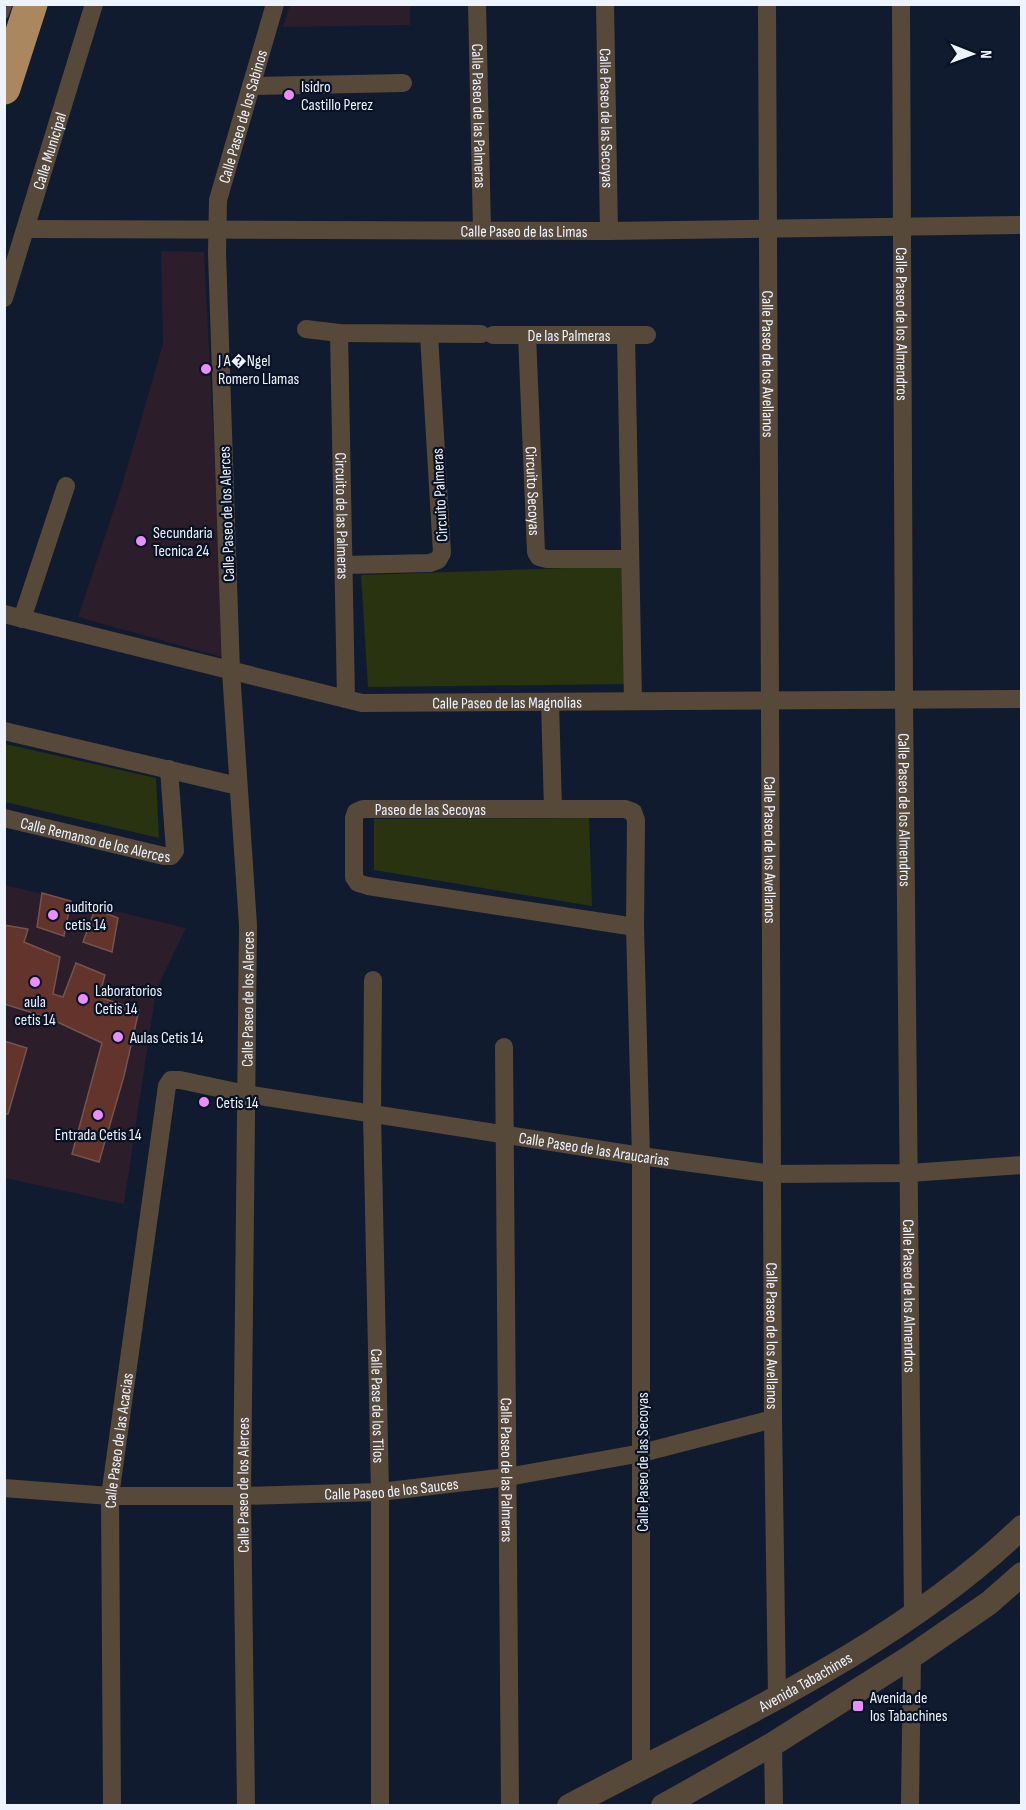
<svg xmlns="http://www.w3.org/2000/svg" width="1026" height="1810" viewBox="0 0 1026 1810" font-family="'Sofia Sans Condensed',sans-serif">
	<rect width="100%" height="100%" fill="#111b2f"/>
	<path fill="#2b1d29" d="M290 5H410V25L283 27Z
		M161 251 204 252 225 658 78 617 121 488 163 344Z
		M5 885 186 928 156 990 124 1204 5 1178Z"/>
	<path fill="#29330f" d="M624 566 627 684 368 687 361 575Z
		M5 744 156 778 159 838 5 802Z
		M589 818 592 906 374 870V819Z"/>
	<path fill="#63342b" stroke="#73544e" stroke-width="1.5" d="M42 893 71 901 64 936 37 927Z
		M95 909 118 918 112 952 83 942Z
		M4 925 28 929 24 942 60 957 53 994 63 997 76 963 105 975 99 997 139 1010 124 1076 99 1162 72 1154 102 1043 49 1018 4 1004Z
		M4 1041 27 1048 8 1114H4Z"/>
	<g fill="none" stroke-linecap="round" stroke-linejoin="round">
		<path stroke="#574939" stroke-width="9" d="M4 15 8 4"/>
		<g stroke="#574939" stroke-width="18">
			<path id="s1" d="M477 4 482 230"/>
			<path id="s2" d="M605 4 609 231"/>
			<path id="s3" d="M767 4 773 1419 777 1696"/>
			<path id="s4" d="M901 4 904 700 913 1615"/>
			<path d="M251 86 403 83"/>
			<path id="s5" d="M26 229 609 231 1022 225"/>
			<path id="s6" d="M4 298 94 4"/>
			<path d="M306 329 339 333 481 334"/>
			<path id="s7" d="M339 333 346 699"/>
			<path id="s8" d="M493 335H647"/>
			<path id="s9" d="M527 335 536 552 539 557 547 559H629"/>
			<path d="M626 335 633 701"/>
			<path d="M344 565 430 563 438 560 442 553 429 335"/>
			<path id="s10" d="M4 614 362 703 1022 699"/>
			<path d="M22 619 66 486"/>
			<path d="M550 702 553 809"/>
			<path d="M4 731 238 786"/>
			<path id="s11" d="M4 818 164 856H171L175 851 169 769"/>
			<path id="s12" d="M635 927 368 886 358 883 354 877V818L356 812 363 809H625L633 812 636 820 635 927 641 1156V1767"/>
			<path id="s13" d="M373 980 372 1114 380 1492V1806"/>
			<path id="s14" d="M504 1047 510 1806"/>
			<path id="s15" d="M4 1488 110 1496H242L380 1492 508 1477 642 1453 773 1419"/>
			<path d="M773 1744 774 1806"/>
			<path id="s16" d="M112 1806 110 1496 167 1086 171 1080H180L246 1094 641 1156 772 1174 910 1173 1022 1165"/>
			<path id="s17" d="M246 1806 242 1496 248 925 231 671 217 253 218 200 275 4"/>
			<path d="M910 1806 912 1656"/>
		</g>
		<g stroke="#574939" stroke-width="24">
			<path id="s18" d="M569 1806C723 1724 896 1649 1022 1527"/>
			<path d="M663 1806 773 1744 912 1656 989 1603 1022 1574"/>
		</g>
		<path stroke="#ab8760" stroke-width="33" d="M4 88 31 4"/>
	</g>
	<g fill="#e98efe" stroke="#081225" stroke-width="2">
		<circle cx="289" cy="95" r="6"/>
		<circle cx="206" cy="369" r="6"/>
		<circle cx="141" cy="541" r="6"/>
		<circle cx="53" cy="915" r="6"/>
		<circle cx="35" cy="982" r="6"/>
		<circle cx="83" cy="999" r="6"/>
		<circle cx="118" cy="1037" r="6"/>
		<circle cx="204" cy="1102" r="6"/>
		<circle cx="98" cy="1115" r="6"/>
		<rect x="852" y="1700" width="12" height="12" rx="3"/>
	</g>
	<g text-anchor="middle" stroke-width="4.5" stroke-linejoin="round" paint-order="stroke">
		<g font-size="16" fill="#edf3ff" stroke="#081225" text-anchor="start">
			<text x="301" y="92">Isidro<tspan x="301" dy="18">Castillo Perez</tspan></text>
			<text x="218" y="366">J A�Ngel<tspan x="218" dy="18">Romero Llamas</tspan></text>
			<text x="153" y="538">Secundaria<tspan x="153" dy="18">Tecnica 24</tspan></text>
			<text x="65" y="912">auditorio<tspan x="65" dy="18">cetis 14</tspan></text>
			<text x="95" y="996">Laboratorios<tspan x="95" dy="18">Cetis 14</tspan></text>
			<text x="35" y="1007" text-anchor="middle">aula<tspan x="35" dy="18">cetis 14</tspan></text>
			<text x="130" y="1043">Aulas Cetis 14</text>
			<text x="216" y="1108">Cetis 14</text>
			<text x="98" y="1140" text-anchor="middle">Entrada Cetis 14</text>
			<text x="870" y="1703">Avenida de<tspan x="870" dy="18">los Tabachines</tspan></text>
		</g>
		<g font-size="16" fill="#edf3ff" stroke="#081225">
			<text dy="6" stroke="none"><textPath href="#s17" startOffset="1694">Calle Paseo de los Sabinos</textPath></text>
			<text dy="6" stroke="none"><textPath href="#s1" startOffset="112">Calle Paseo de las Palmeras</textPath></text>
			<text dy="6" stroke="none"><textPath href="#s2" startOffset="114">Calle Paseo de las Secoyas</textPath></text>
			<text dy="6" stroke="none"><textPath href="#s6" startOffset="154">Calle Municipal</textPath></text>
			<text dy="6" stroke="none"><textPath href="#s5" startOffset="498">Calle Paseo de las Limas</textPath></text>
			<text dy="6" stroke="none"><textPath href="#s4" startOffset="320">Calle Paseo de los Almendros</textPath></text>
			<text dy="6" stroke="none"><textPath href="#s8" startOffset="76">De las Palmeras</textPath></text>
			<text dy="6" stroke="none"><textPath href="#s3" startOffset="360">Calle Paseo de los Avellanos</textPath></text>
			<text dy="6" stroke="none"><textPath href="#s9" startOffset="156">Circuito Secoyas</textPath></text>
			<text transform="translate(439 495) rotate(-93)" y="6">Circuito Palmeras</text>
			<text transform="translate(226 514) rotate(-92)" y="6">Calle Paseo de los Alerces</text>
			<text dy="6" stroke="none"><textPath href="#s7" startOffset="183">Circuito de las Palmeras</textPath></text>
			<text dy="6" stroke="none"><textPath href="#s10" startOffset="514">Calle Paseo de las Magnolias</textPath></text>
			<text dy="6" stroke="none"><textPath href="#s12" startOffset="428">Paseo de las Secoyas</textPath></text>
			<text dy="6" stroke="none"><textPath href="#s4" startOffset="806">Calle Paseo de los Almendros</textPath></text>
			<text dy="6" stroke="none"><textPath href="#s11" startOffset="94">Calle Remanso de los Alerces</textPath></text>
			<text dy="6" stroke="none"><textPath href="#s3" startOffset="846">Calle Paseo de los Avellanos</textPath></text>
			<text dy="6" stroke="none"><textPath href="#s17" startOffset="807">Calle Paseo de los Alerces</textPath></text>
			<text dy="6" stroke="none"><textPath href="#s16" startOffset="1160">Calle Paseo de las Araucarias</textPath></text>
			<text dy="6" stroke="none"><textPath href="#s4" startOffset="1292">Calle Paseo de los Almendros</textPath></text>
			<text dy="6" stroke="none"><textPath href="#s3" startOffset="1332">Calle Paseo de los Avellanos</textPath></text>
			<text dy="6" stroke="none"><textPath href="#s13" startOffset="426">Calle Pase de los Tilos</textPath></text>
			<text dy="6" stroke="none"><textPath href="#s16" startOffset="366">Calle Paseo de las Acacias</textPath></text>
			<text transform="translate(642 1462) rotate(-90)" y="6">Calle Paseo de las Secoyas</text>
			<text dy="6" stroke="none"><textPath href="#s14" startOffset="423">Calle Paseo de las Palmeras</textPath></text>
			<text dy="6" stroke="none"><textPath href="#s17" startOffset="321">Calle Paseo de los Alerces</textPath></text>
			<text dy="6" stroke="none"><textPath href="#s15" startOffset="388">Calle Paseo de los Sauces</textPath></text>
			<text dy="6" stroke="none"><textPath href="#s18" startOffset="267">Avenida Tabachines</textPath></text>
		</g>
	</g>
	<rect width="1026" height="1810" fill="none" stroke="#edf3ff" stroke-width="12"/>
	<g transform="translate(972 54) rotate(91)" stroke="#081225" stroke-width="4.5" paint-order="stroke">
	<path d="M0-4.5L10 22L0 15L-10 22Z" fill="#edf3ff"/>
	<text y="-9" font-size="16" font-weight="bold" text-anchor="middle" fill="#edf3ff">N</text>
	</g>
</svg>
